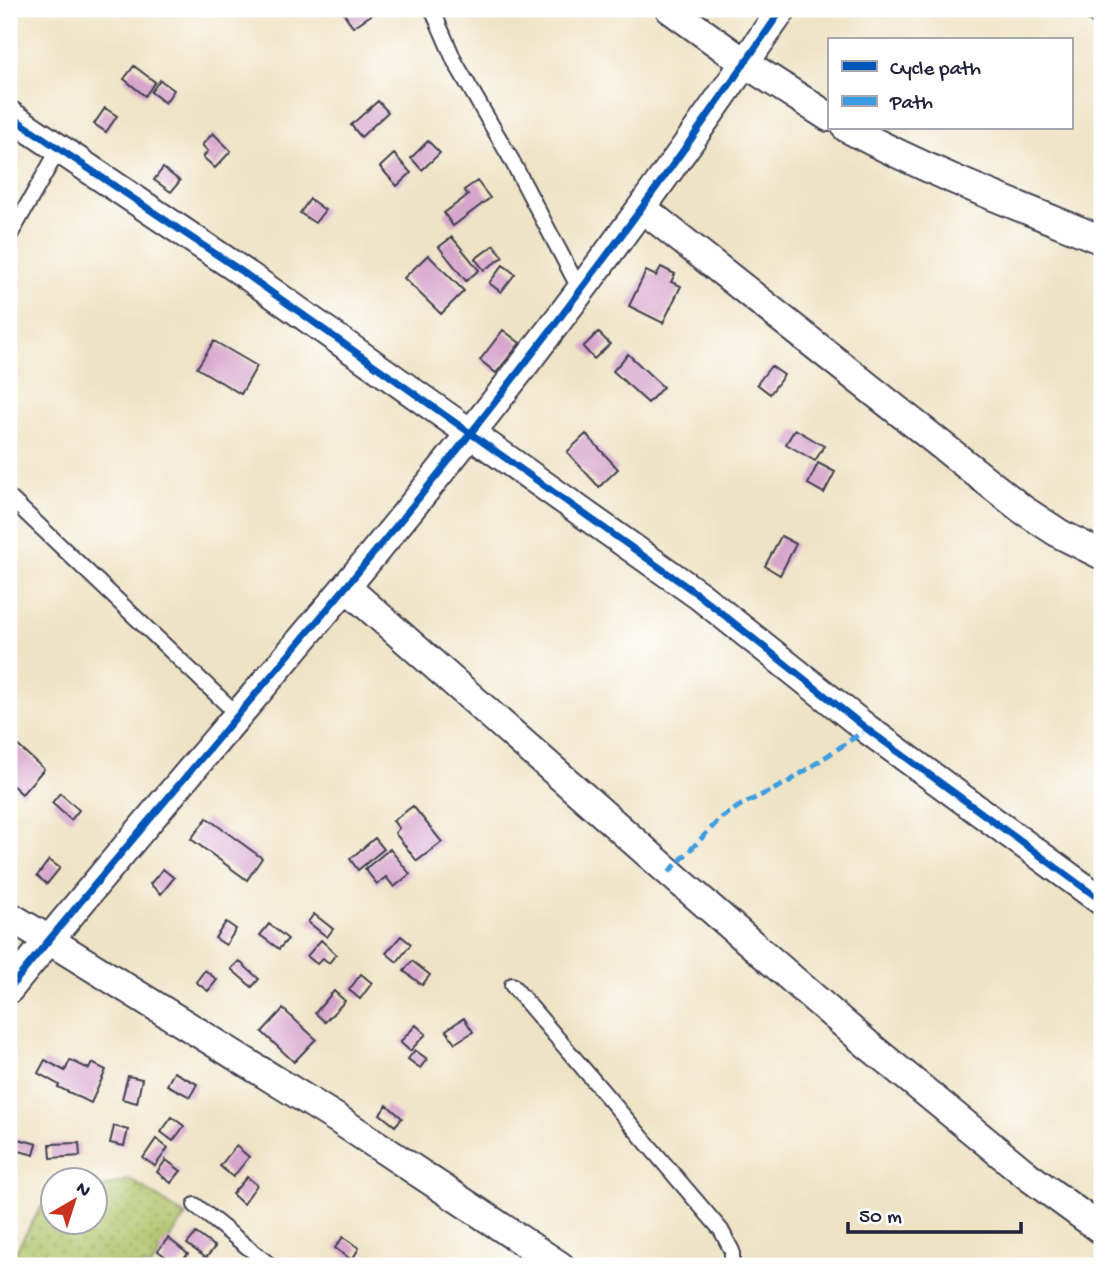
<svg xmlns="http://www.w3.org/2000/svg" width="1111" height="1275" viewBox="0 0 1111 1275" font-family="'Gochi Hand',sans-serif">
	<defs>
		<pattern id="grass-dots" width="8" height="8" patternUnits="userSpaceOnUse" patternTransform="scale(1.75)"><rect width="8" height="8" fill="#adc064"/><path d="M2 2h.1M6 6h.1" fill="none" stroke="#8c9c54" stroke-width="1.8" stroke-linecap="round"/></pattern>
	</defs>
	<rect width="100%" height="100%" fill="#fff"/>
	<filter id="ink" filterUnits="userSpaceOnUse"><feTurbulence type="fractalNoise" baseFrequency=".0143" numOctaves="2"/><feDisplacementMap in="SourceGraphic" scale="14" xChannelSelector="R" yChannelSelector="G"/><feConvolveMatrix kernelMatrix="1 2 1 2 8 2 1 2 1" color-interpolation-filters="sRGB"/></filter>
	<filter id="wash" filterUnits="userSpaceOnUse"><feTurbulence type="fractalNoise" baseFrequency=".00686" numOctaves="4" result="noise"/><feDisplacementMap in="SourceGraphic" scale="28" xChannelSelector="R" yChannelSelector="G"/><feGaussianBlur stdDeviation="1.57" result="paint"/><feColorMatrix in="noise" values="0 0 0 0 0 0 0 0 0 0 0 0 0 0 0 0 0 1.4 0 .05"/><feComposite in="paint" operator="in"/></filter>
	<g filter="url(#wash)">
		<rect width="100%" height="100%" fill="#efe3c5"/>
		<path fill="url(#grass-dots)" stroke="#687150" stroke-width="2" d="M130 1179 186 1216 151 1266H9V1263L41 1207 52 1203V1222H94L95 1190Z"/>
		<g id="blocks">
			<path fill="#d7a6cc" d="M341 9H380L353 27Z
				M134 66 155 82 145 96 124 79Z
				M160 80 174 90 165 103 151 92Z
				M378 101 388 112 361 137 351 125Z
				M105 108 117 116 106 132 94 124Z
				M213 133 231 151 215 168 203 157 208 151 202 145Z
				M428 141 440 153 422 170 411 158Z
				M394 154 411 173 397 186 380 167Z
				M163 168 180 181 171 192 154 180Z
				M477 181 490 198 453 226 444 213 468 195 464 190Z
				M310 199 325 210 315 223 300 213Z
				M452 237 479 270 466 281 439 247Z
				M494 245 503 257 484 270 475 259Z
				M428 255 464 291 441 314 404 278Z
				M503 265 515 274 501 292 489 283Z
				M661 267 675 274 671 282 681 286 663 323 629 306 646 271 656 276Z
				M503 330 520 343 496 373 480 360Z
				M598 332 610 344 594 359 583 347Z
				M214 341 257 366 241 394 197 368Z
				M628 354 663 387 648 403 613 371Z
				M771 366 784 375 770 394 757 384Z
				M795 429 824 446 815 461 786 444Z
				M586 434 618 469 599 487 567 452Z
				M818 463 835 472 824 493 808 484Z
				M781 536 796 544 780 575 765 566Z
				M16 744 44 769 22 794 9 782V752Z
				M60 793 79 810 71 820 52 803Z
				M413 806 442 842 417 861 395 833 399 828 393 821Z
				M207 818 262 858 247 880 191 839Z
				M375 838 384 849 358 870 350 859Z
				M390 849 410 874 394 887 386 877 377 884 365 869Z
				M49 860 60 868 47 884 37 876Z
				M163 869 174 878 161 894 150 884Z
				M314 914 333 929 327 937 308 922Z
				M226 922 236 929 226 945 215 938Z
				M269 924 288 939 279 949 260 935Z
				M401 936 411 944 397 962 386 953Z
				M321 940 336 954 329 963 323 958 317 964 307 956Z
				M239 961 259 979 252 987 231 969Z
				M412 961 430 975 422 985 404 971Z
				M205 970 217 980 208 991 196 982Z
				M361 974 372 983 360 999 349 990Z
				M334 991 345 1001 325 1022 315 1013Z
				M283 1009 316 1039 294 1062 262 1032Z
				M464 1018 473 1032 455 1043 446 1030Z
				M416 1025 426 1034 410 1051 400 1042Z
				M415 1050 427 1059 420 1068 408 1059Z
				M45 1060 65 1071 70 1060 89 1069 92 1063 106 1070 91 1103 58 1087 59 1085 38 1073Z
				M174 1072 197 1084 190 1097 167 1085Z
				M128 1076 142 1079 137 1103 122 1099Z
				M387 1105 402 1118 395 1126 380 1114Z
				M172 1117 184 1126 173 1141 161 1132Z
				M114 1126 128 1130 124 1146 110 1143Z
				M15 1138 37 1144 34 1155 12 1149Z
				M156 1139 168 1148 155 1166 143 1158Z
				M79 1143 80 1156 51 1158 50 1144Z
				M236 1146 249 1157 233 1177 220 1166Z
				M166 1160 181 1171 171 1183 157 1172Z
				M247 1177 257 1185 243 1204 232 1194Z
				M196 1233 215 1247 206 1258 187 1244Z
				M343 1237 359 1248 352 1260 335 1248Z
				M168 1238 188 1254 178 1266H167L162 1263 166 1257 158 1251Z"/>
		</g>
	</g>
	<g filter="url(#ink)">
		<use href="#blocks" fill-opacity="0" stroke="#413f50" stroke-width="2"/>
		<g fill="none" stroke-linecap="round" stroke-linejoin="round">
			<g stroke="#413f50" stroke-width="18">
				<path id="service" d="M432 9 455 62 511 159 580 290
					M9 237 59 149
					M9 497 239 716
					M512 985 721 1230 732 1251V1266
					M195 1205 271 1266"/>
			</g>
			<g stroke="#413f50" stroke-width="32">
				<path id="minor" d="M670 9 745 63 829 117
					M1098 9 1102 12
					M9 115 247 275 700 596 867 729 1102 901
					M847 128C929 172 1016 205 1102 240
					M642 208 1022 509 1060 534 1102 555
					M346 587 669 872 867 1044 1028 1176 1102 1230
					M9 916 49 940 336 1118 560 1266
					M9 989C160 802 321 623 470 434 579 296 683 154 782 9"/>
			</g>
			<use href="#service" stroke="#fff" stroke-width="14"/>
			<use href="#minor" stroke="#fff" stroke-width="28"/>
			<path stroke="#3c9ce2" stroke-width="5" stroke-dasharray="10 5" stroke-linecap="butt" d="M669 872 721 818 741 805 787 783 867 729"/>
			<g stroke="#fff" stroke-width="11">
				<path id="cycleway" d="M9 115 247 275 700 596 867 729 1102 901
					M9 989C160 802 321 623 470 434 579 296 683 154 782 9"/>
			</g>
			<use href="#cycleway" stroke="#0057b8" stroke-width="7"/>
		</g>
	</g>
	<rect width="1111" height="1275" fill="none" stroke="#fff" stroke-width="35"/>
	<rect x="828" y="38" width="245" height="91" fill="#ffffff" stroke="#a7a7b1" stroke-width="2"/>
	<rect x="842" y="61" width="35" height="10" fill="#0057b8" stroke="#a7a7b1" stroke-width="2"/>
	<text x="890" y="74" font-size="21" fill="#22223b">Cycle path</text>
	<rect x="842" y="96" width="35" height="10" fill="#3c9ce2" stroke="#a7a7b1" stroke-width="2"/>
	<text x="890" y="108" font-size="21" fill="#22223b">Path</text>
	<g transform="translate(74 1201) rotate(39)"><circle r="33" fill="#ffffff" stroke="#a7a7b1" stroke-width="2"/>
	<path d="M0-5L12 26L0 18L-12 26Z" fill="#c8321e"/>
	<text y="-10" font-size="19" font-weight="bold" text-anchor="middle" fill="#22223b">N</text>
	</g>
	<path d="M848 1222v10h173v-10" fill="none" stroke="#22223b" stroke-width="3.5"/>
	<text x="859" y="1222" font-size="21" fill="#22223b" stroke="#ffffff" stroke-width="5" paint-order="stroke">50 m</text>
</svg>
